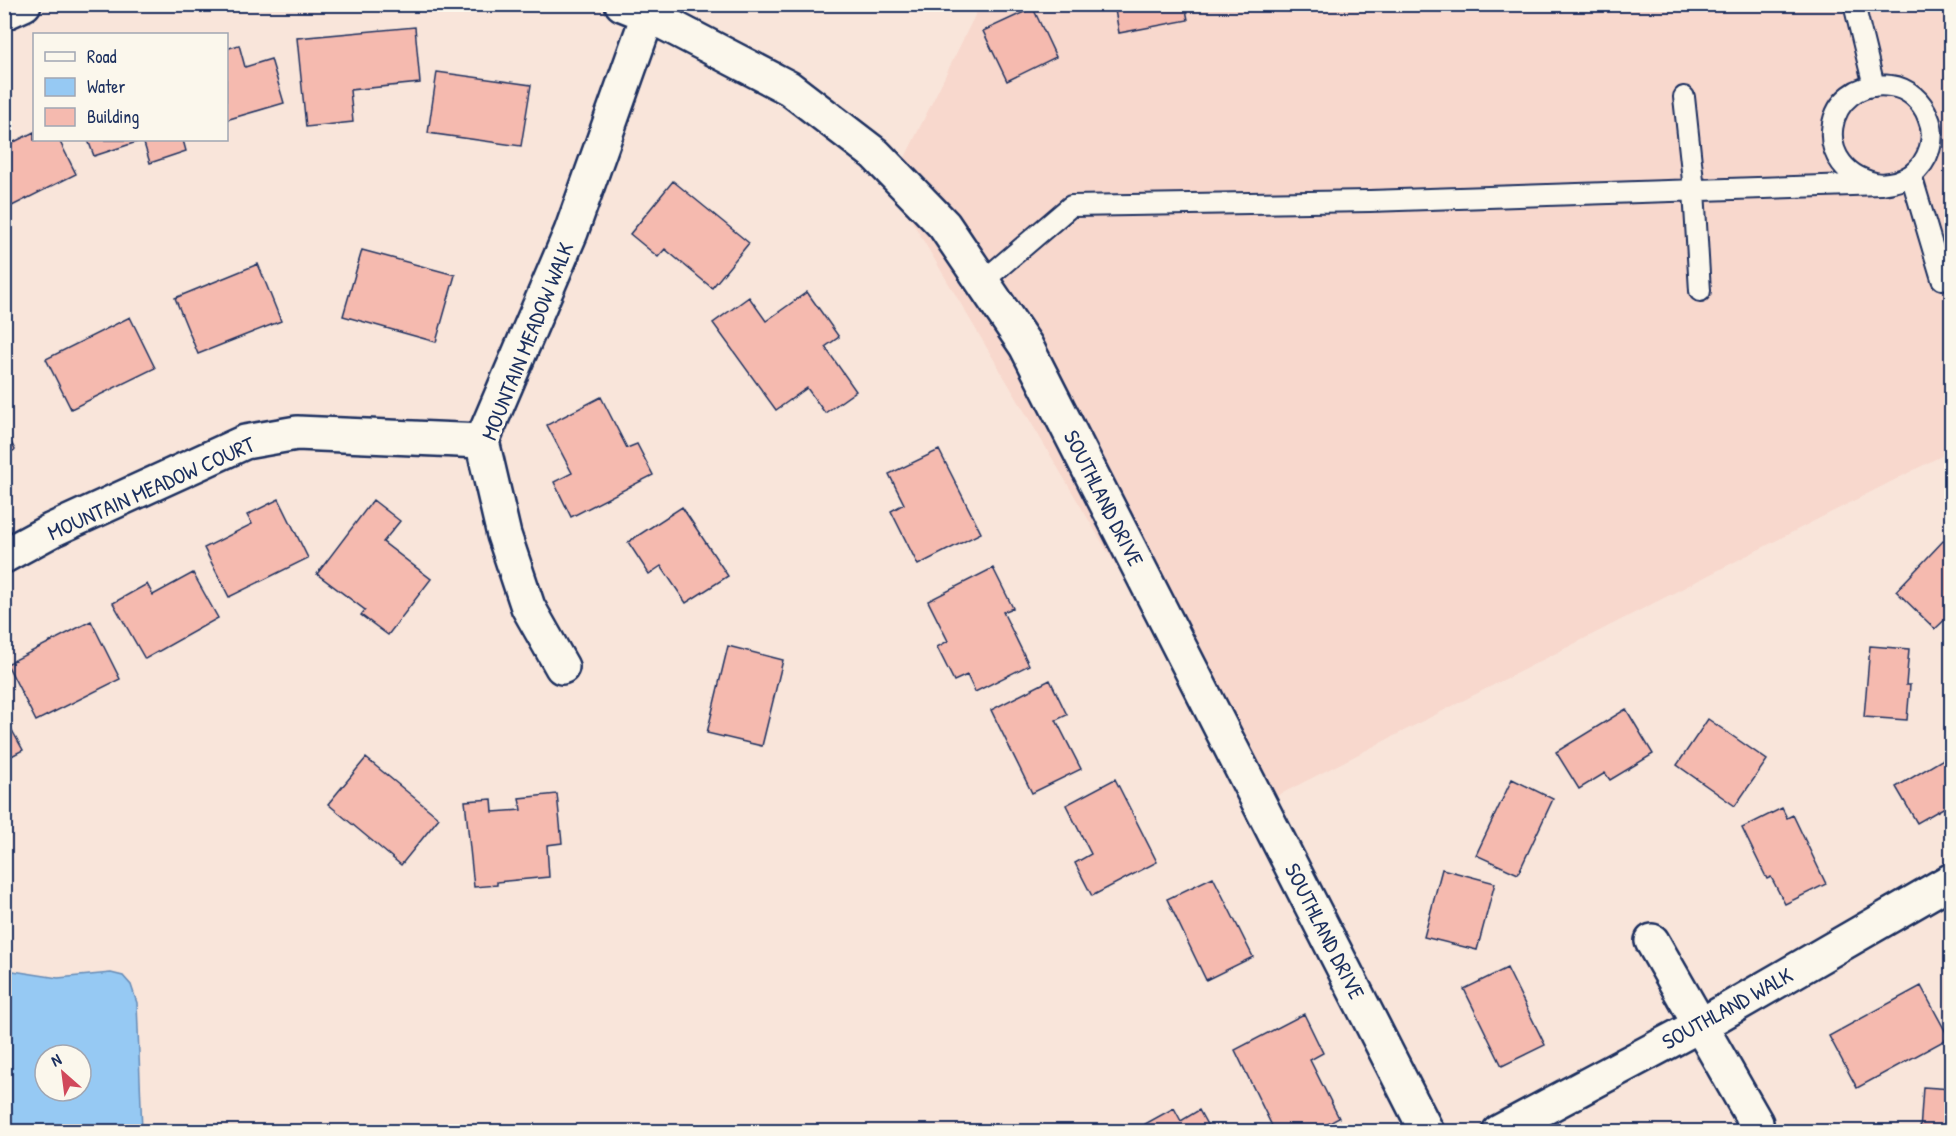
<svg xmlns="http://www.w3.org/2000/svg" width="1956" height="1136" viewBox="0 0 1956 1136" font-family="'Patrick Hand',sans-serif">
	<rect width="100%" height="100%" fill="#f9e5da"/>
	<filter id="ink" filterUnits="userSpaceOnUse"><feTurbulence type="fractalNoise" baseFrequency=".0167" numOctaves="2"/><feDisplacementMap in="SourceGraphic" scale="12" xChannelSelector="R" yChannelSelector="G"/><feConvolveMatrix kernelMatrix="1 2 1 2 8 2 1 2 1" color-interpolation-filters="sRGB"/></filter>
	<g filter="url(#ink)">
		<path fill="#f8d8cd" d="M980 5H1951V451L1261 804 1100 539 891 186Z"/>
		<path fill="#96c9f3" stroke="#658bb7" stroke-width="1.5" fill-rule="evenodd" d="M13 971 58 978 111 973 123 976 131 985 137 1003 142 1131H5V972ZM45 1055H81V1091H45Z"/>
		<path fill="#f5baaf" stroke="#1b2f5e" stroke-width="1.5" d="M774 4H831L774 9Z
			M1114 4H1185L1188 20 1119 33Z
			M1033 8 1056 57 1007 81 983 31Z
			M415 27 420 83 350 90 353 122 306 127 297 38Z
			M239 45 245 67 271 59 284 103 226 120V49Z
			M437 72 531 85 521 146 428 133Z
			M34 132V140H59L76 174 4 210V147Z
			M88 140H183L186 151 150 163 143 140 94 156Z
			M673 181 749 243 712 288 665 249 658 257 630 234Z
			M362 250 455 275 436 342 343 316Z
			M258 264 281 321 198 354 175 298Z
			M807 292 839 337 825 347 856 391 825 413 807 388 776 410 713 323 749 297 766 321Z
			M130 317 155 368 71 409 46 359Z
			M601 397 627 448 637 444 653 475 571 517 554 482 572 473 547 425Z
			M4 429 15 450 4 455Z
			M939 450 981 533 918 565 891 511 904 504 889 474Z
			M279 499 308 558 229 597 204 548 252 524 247 515Z
			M373 500 400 521 383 542 431 579 388 635 361 615 365 610 317 574Z
			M682 507 728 576 686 603 661 566 649 574 628 542Z
			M1944 540 1952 547V613L1935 629 1896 591Z
			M993 568 1013 608 1003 612 1029 665 975 692 967 675 954 681 937 647 948 641 928 601Z
			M193 573 218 618 145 659 113 603 147 584 153 595Z
			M91 621 120 679 36 721 7 664Z
			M728 646 783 660 762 746 707 733Z
			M1870 646 1909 649 1906 685H1910L1907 720 1864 717Z
			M1050 680 1067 715 1056 720 1081 769 1032 793 991 710Z
			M1626 709 1653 754 1610 780 1605 773 1579 789 1556 752Z
			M4 716 23 750 4 760Z
			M1708 719 1767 760 1735 806 1677 765Z
			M1952 754V803L1917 823 1896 787Z
			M366 758 439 818 401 865 328 804Z
			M1115 779 1157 862 1092 896 1075 863 1091 854 1066 805Z
			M1512 779 1553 799 1518 874 1476 855Z
			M557 794 562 843 547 845 549 877 497 882V885L474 887 465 801 492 799 493 812 521 810 519 798Z
			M1782 808 1787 818 1793 815 1826 884 1785 904 1771 877 1767 879 1742 828Z
			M1442 869 1495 883 1477 950 1424 937Z
			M1213 877 1253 957 1206 980 1167 899Z
			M1507 968 1545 1045 1502 1066 1464 989Z
			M1921 986 1949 1038 1857 1088 1829 1036Z
			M1304 1014 1323 1053 1310 1060 1339 1118 1322 1127 1324 1132H1275L1235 1050Z
			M1923 1087 1952 1089V1132H1920Z
			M1174 1108 1181 1121 1199 1110 1211 1132H1149L1145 1124Z"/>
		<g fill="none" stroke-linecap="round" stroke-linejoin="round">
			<g stroke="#1b2f5e" stroke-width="24">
				<path id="lane" d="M1854 4 1874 86
					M1684 97 1694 190 1700 291
					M1911 175 1942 279
					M982 282 1071 206 1370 201 1881 184C1892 183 1902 181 1911 175 1929 162 1937 137 1928 117 1922 101 1908 88 1891 86 1823 76 1806 173 1881 184"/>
			</g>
			<g stroke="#1b2f5e" stroke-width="38">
				<path id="street" d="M622 4 647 14 789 88 875 154 944 225 1026 346 1427 1132
					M4 13 24 4
					M4 556 52 530 245 442 297 433 482 441
					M562 667 528 607 504 535 482 441 571 232 652 4
					M1652 941 1756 1123
					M1499 1132 1715 1017 1952 880"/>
			</g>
			<use href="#lane" stroke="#fbf7ec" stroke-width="20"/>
			<use href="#street" stroke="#fbf7ec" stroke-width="33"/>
		</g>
	</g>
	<g text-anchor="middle" stroke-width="6" stroke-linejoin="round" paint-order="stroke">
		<g font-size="22" fill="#1b2f5e" stroke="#fbf7ec">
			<text transform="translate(527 341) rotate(-68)" y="8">MOUNTAIN MEADOW WALK</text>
			<text transform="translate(151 488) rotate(-24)" y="8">MOUNTAIN MEADOW COURT</text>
			<text transform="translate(1104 498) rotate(63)" y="8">SOUTHLAND DRIVE</text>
			<text transform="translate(1325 931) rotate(63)" y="8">SOUTHLAND DRIVE</text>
			<text transform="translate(1727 1008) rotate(-29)" y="8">SOUTHLAND WALK</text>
		</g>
	</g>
	<rect width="1956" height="1136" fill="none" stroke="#fbf7ec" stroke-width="24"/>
	<rect x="12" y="12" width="1932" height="1112" fill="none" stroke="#1b2f5e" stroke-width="2" filter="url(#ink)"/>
	<rect x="33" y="33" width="195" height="108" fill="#fbf7ec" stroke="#a1a7b3" stroke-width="1.5"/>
	<rect x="45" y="52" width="30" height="9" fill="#fbf7ec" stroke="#a1a7b3" stroke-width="1.5"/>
	<text x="87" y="63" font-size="18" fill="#1b2f5e">Road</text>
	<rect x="45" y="78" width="30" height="18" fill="#96c9f3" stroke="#a1a7b3" stroke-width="1.5"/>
	<text x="87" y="93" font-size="18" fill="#1b2f5e">Water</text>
	<rect x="45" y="108" width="30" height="18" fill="#f5baaf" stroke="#a1a7b3" stroke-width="1.5"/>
	<text x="87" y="123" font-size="18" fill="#1b2f5e">Building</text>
	<g transform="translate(63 1073) rotate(332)"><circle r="28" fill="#fbf7ec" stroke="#a1a7b3" stroke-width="1.5"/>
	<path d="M0-4.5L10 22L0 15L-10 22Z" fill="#d1495b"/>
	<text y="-9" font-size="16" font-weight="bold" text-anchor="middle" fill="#1b2f5e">N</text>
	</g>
</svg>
